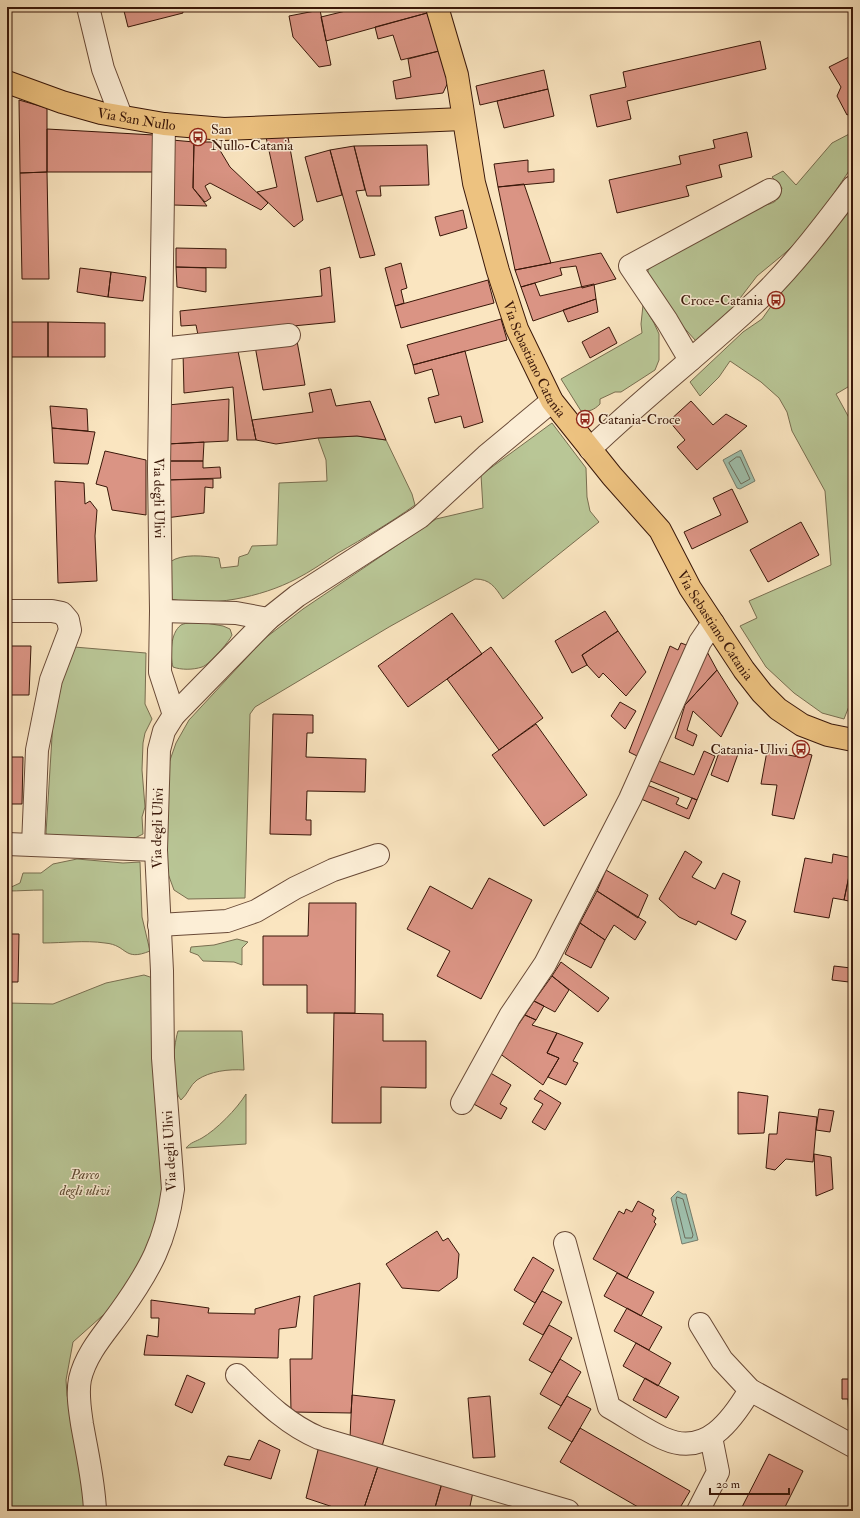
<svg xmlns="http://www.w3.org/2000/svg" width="860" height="1518" viewBox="0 0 860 1518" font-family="'IM FELL Double Pica',serif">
	<rect width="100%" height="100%" fill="#fae5c0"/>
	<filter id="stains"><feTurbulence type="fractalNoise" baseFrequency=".005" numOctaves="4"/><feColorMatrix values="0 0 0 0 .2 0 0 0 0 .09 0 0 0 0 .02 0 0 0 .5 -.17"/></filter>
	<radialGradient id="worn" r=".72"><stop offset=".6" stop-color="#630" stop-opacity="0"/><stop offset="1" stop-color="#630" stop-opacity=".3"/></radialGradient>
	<path fill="#b9c696" stroke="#796e50" d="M853 132V165L826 205 802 236 785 253 757 276 728 314 696 341 677 320 648 277V270L656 263 761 206C775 203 778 202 782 188L772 177 783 171 796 185 832 143Z
		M853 204V384L836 394 853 425V696L844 719 822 713 794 693 766 667 740 626 757 618 749 601 831 565 825 491 792 431 787 412 779 398 761 382 730 361 719 377 700 396 690 382 743 332 762 319 784 288Z
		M643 305 654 323 659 334V360L655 370 621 392H615L600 399V404C594 410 589 412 581 411L561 379 642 333 641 324Z
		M552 423 586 468 587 497 590 511 599 522 503 599C495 587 490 579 475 579L389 627 255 707 250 714 245 898 188 899 174 890 167 871 165 830 169 763 176 743 189 720 264 639 303 609 436 519 483 508 481 475Z
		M357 436 386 440 412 494 415 505C390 523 364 538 338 553 324 562 310 572 296 579 262 597 209 608 171 599L170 562C182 553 205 556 219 558L221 568 238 566 239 557 248 554 252 546 277 545 279 483 327 481 326 460 318 438Z
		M200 622 223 626 230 629 232 635C229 642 209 665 202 667 193 670 181 670 173 667 170 656 170 633 181 625 187 622 194 623 200 622Z
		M74 647 146 653 145 704 152 719 145 733 143 743 142 770 145 807 142 817 143 834 135 838H49L46 833 53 721 60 682Z
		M77 859 123 863 140 862 142 917 150 951C123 962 128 945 105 943 85 940 63 943 43 943V890C30 890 20 891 7 891V889L20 883 23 873H41L53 864Z
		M237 939 248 942 242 948V965L234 962 203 961 198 955 190 952 191 947 214 945Z
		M144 975 153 978 163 1200 150 1248 111 1308 73 1342 66 1380 67 1395 76 1440 86 1511H7V1003L53 1004 106 983Z
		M178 1031H242L244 1070C229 1069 210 1071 197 1080 190 1085 188 1094 181 1100 170 1087 173 1047 178 1031Z
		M246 1094V1144L186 1148C191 1142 195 1142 202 1138 216 1130 237 1109 246 1094Z"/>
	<path fill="#9fc0ad" stroke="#767c6b" d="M741 450 755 481 740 489 737 488 723 460Z
		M678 1191 683 1194H686L698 1240 682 1244 671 1198Z"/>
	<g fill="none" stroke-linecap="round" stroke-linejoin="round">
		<path stroke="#6c6c5b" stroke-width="1" d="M737 457H740L750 479 741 484 729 463Z
			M677 1197 683 1199 693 1235 692 1238H685L676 1201Z"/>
	</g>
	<path fill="#da9484" stroke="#391709" d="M19 7H37L20 11Z
		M123 7H182L183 13 128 27Z
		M362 7H425L427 13 326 41 321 17Z
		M320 10 331 65 319 67 293 37 289 16Z
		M427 13 439 51 401 60 393 35 378 39 375 27Z
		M760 41 766 69 627 101 631 119 597 127 590 95 626 87 623 72Z
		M439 51 449 80 443 93 396 99 393 81 411 77 408 59Z
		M853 55V112L847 115 837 96 841 87 829 67Z
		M544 70 548 89 480 105 476 86Z
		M548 89 554 116 504 128 497 101Z
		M19 100 47 108V172L20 173Z
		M47 129 154 135V172H47Z
		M747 132 752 157 719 165 722 177 686 186 689 196 617 213 609 180 681 164 679 156 715 148 713 140Z
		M266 137H288L303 220 294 227 257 192 277 187Z
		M172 140 194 142 193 188 207 206 173 205Z
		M194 142H215L230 167 268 203 261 210 210 183 205 186 211 198 205 202 193 188Z
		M427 145 429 185 380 186 381 196H367L354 146Z
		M354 146 365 190 356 191 375 255 360 258 330 150Z
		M330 150 342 195 317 202 305 157Z
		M528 160V172L554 169V182L498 187 494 164Z
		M47 172 49 279H22L20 173Z
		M524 184 551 263 515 270 498 187Z
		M463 210 467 228 440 236 435 217Z
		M176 248 226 249V268L176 267Z
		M601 253 616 279 582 288 576 266 560 268 562 275 521 287 515 270Z
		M401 263 407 288 401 290 404 303 395 306 385 268Z
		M176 267 206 268V292L177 287Z
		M330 267 335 322 198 335 196 325 181 326 180 311 322 296 320 270Z
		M80 268 111 272 108 297 77 292Z
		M111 272 146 277 143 301 108 297Z
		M488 280 494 303 401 328 395 306Z
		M535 283 540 296 594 284 596 299 533 321 521 287Z
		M596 299 598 312 568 322 563 310Z
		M501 319 507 340 413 365 407 345Z
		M7 322H48V357H7Z
		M48 322 105 323V357H48Z
		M609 327 617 343 590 358 582 342Z
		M297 341 305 385 263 390 255 346Z
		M237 346 256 440H237L233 387 184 393 183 352Z
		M465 351 483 422 464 428 461 416 435 423 428 398 439 395 432 369 415 374 413 365Z
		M331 389 336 406 370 401 386 440 357 436 318 438 276 444 256 440 252 420 313 412 309 393Z
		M229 399 228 441 167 444 168 405Z
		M691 401 713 425 726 414 747 426 697 470 677 447 685 440 669 421Z
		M50 406 87 409 88 431 52 428Z
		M52 428 95 432 88 464 54 463Z
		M204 442 203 461H167V444Z
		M105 451 146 460V515L112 510 107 487 96 484Z
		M167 461H203V468L220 467 221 478 166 480Z
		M213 479V488L205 487 204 513 166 518V480Z
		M55 481 84 483 85 504 90 501 97 510 95 536 97 581 58 583Z
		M732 489 748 522 692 549 684 532 721 515 713 498Z
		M801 522 819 555 768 582 750 550Z
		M605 611 618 631 582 655 587 665 572 673 555 641Z
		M452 613 482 654 408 707 378 666Z
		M618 631 646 672 626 696 603 673 599 678 587 665 582 655Z
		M681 643 689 646 641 758 629 752 670 646 678 650Z
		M7 646H31L29 695H7Z
		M491 647 543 718 499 750 447 679Z
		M705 648 717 670 685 705 679 701Z
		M717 670 738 703 721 737 693 711 687 730 697 735 693 746 675 738 685 705Z
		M620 702 636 711 625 729 611 716Z
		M273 714 313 715V733H307L306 757 366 759 365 792 307 791 306 820H311V835L270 834Z
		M536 724 587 795 544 826 492 755Z
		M721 747 738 754 728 782 711 775Z
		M704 751 715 756 697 800 648 780 656 760 694 775Z
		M767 751 799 757 800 752 812 755 794 819 772 815 777 785 761 784Z
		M7 757H23L22 804H7Z
		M647 785 679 798 676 804 687 809 692 798 697 800 689 819 641 799Z
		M685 851 702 862 692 877 715 889 723 873 740 881 731 914 746 921 736 940 698 921 696 925 679 917 659 899Z
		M833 854 853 858 844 900 833 898 829 918 794 912 805 858 832 863Z
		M853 856V902L844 900Z
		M606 870 648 895 638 918 597 891Z
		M489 878 532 900 481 999 437 976 450 951 407 929 430 886 472 909Z
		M597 891 646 922 635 940 614 925 605 940 580 923Z
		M309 903H356L355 1013H307V985H263V936H308Z
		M580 923 605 940 591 968 565 954Z
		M7 934H19L18 982H7Z
		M853 954V983L849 982Z
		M561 962 609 998 598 1012 552 976Z
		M834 966 851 968 849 982 832 980Z
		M552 976 569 990 555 1012 534 1001Z
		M534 1001 544 1006 536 1020 525 1015Z
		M334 1013 383 1014V1041H426V1088L381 1087V1123H332Z
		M525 1015 536 1020 532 1025 557 1033 547 1053 559 1058 543 1085 499 1053Z
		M557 1033 583 1043 573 1061 578 1063 566 1085 548 1077 559 1058 547 1053Z
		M487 1071 511 1085 500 1104 507 1108 501 1119 470 1102Z
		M540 1090 561 1103 545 1130 532 1122 543 1104 534 1099Z
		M738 1092 768 1096 764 1133 738 1134Z
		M819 1109 834 1111 830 1132 816 1130Z
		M779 1112 817 1117 813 1162 786 1159 775 1170 766 1168 769 1134H777Z
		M814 1154 831 1157 833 1189 816 1196Z
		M638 1201 654 1210 652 1215 656 1218 654 1222 656 1224 627 1278 593 1259 619 1211 624 1214 626 1209 632 1212Z
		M437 1231 443 1241 448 1238 459 1254 457 1278 439 1291 402 1288 386 1264Z
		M533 1257 554 1270 535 1303 514 1290Z
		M617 1273 654 1292 641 1316 604 1296Z
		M360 1283 351 1413 291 1412 290 1359H312L314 1296Z
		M542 1291 562 1302 543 1335 523 1324Z
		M300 1296 296 1327 279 1329 278 1358 144 1355 147 1335 158 1337 159 1318H151V1300L209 1308 208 1313 255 1314V1309Z
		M627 1308 662 1327 649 1350 614 1331Z
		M549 1325 572 1338 552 1373 529 1360Z
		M636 1343 671 1363 658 1386 623 1366Z
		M560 1359 581 1372 561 1406 540 1394Z
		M187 1375 205 1383 192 1413 175 1405Z
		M645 1378 679 1397 666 1418 633 1400Z
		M842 1379H853V1423L849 1421 848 1399H842Z
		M352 1395 395 1400 381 1450 350 1438Z
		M490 1396 495 1457 473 1458 468 1398Z
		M567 1396 591 1409 572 1442 548 1428Z
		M580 1428 690 1491 678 1511H645L560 1462Z
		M259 1440 280 1450 271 1479 224 1465 228 1456 250 1460Z
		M319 1446 379 1463 363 1511H345L306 1498Z
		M769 1454 803 1471 783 1511H740Z
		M379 1463 442 1483 434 1511H363Z
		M442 1483 473 1492 470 1506 479 1511H434Z"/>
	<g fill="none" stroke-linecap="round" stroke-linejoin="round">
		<g stroke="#694a37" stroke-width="24">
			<g id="minor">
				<path d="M88 7 103 69 121 116"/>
				<path id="s1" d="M164 124 159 469 161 611 160 672 174 715"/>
				<path d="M161 349 289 335"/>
				<path d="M690 360 667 321 630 266 770 190"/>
				<path d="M590 449C646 395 708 348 764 294 797 261 825 224 853 187"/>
				<path d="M7 611H52L62 613 68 620 70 630 51 680 37 750 33 845"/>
				<path d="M161 611 236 613 268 619"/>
				<path d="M7 844 156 850"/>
				<path d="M159 925 227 921 256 911 295 888 333 870 378 855"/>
				<path d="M462 1103 510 1016 545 964 630 799 700 642 713 623"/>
				<path d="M565 1243 609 1407C627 1417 646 1431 665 1439 706 1457 732 1420 750 1390"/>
				<path d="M700 1324 722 1360 750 1390 853 1446"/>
				<path d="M237 1375C262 1399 286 1424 319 1438L568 1511"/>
				<path id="s2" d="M95 1511C94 1482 87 1453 82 1424 80 1410 77 1394 80 1379 86 1353 105 1333 120 1312 150 1270 166 1241 173 1189L163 1058 162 971 156 850 159 750 164 731 174 715 268 619 297 596 420 517 486 456 552 401"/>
				<path d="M698 1511 718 1472 711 1437"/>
			</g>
		</g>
		<g stroke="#391709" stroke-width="24">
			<g id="major">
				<path id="s3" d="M437 7 457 75 474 183 498 271 517 329 552 401 612 476 660 530 690 588 744 670 762 693 778 709 802 725 828 735 853 740"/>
				<path id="s4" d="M7 82 62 102 101 113 164 124 224 129 463 119"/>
			</g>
		</g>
		<use href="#minor" stroke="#fceed6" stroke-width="22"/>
		<use href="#major" stroke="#edc280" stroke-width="22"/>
	</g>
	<defs>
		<g id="bus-ring" transform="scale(0.9)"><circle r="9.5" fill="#fceed6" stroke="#8f2418" stroke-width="1.5"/><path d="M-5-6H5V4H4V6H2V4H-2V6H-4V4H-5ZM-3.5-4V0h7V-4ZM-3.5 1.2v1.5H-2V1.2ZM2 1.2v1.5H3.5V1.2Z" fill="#8f2418"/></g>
	</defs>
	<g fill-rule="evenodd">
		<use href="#bus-ring" x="198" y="137"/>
		<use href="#bus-ring" x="776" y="300"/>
		<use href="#bus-ring" x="585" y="419"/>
		<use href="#bus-ring" x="801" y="749"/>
	</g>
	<g text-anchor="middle" stroke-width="3" stroke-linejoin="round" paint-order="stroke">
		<g font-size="14" fill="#391709" stroke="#fceed6">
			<text dy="5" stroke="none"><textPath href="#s4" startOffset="135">Via San Nullo</textPath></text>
			<text dy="5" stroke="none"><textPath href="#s3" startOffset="367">Via Sebastiano Catania</textPath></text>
			<text dy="5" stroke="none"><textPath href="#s1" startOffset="374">Via degli Ulivi</textPath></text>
			<text dy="5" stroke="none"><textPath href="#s3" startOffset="691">Via Sebastiano Catania</textPath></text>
			<text dy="5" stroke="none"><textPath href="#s2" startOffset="709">Via degli Ulivi</textPath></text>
			<text transform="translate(169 1151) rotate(-93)" y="5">Via degli Ulivi</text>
		</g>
		<g font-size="14" fill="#391709" stroke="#fceed6" text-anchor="start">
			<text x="211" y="134">San<tspan x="211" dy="16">Nullo-Catania</tspan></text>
			<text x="763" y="305" text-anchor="end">Croce-Catania</text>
			<text x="598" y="424">Catania-Croce</text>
			<text x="788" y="754" text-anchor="end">Catania-Ulivi</text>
		</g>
		<g font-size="14" font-style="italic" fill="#5f4c33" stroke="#fceed6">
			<text x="85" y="1179">Parco<tspan x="85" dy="16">degli ulivi</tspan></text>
		</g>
	</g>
	<rect width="860" height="1518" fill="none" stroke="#fae5c0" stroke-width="24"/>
	<rect x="8" y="8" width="844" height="1502" fill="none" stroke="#391709" stroke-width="2"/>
	<rect x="12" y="12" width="836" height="1494" fill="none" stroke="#391709"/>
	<path d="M710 1488v6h79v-6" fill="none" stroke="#391709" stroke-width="2"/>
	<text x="716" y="1488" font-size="12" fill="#391709" stroke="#fceed6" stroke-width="3" paint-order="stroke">20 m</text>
	<rect width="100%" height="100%" filter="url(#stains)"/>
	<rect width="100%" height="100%" fill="url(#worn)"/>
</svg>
